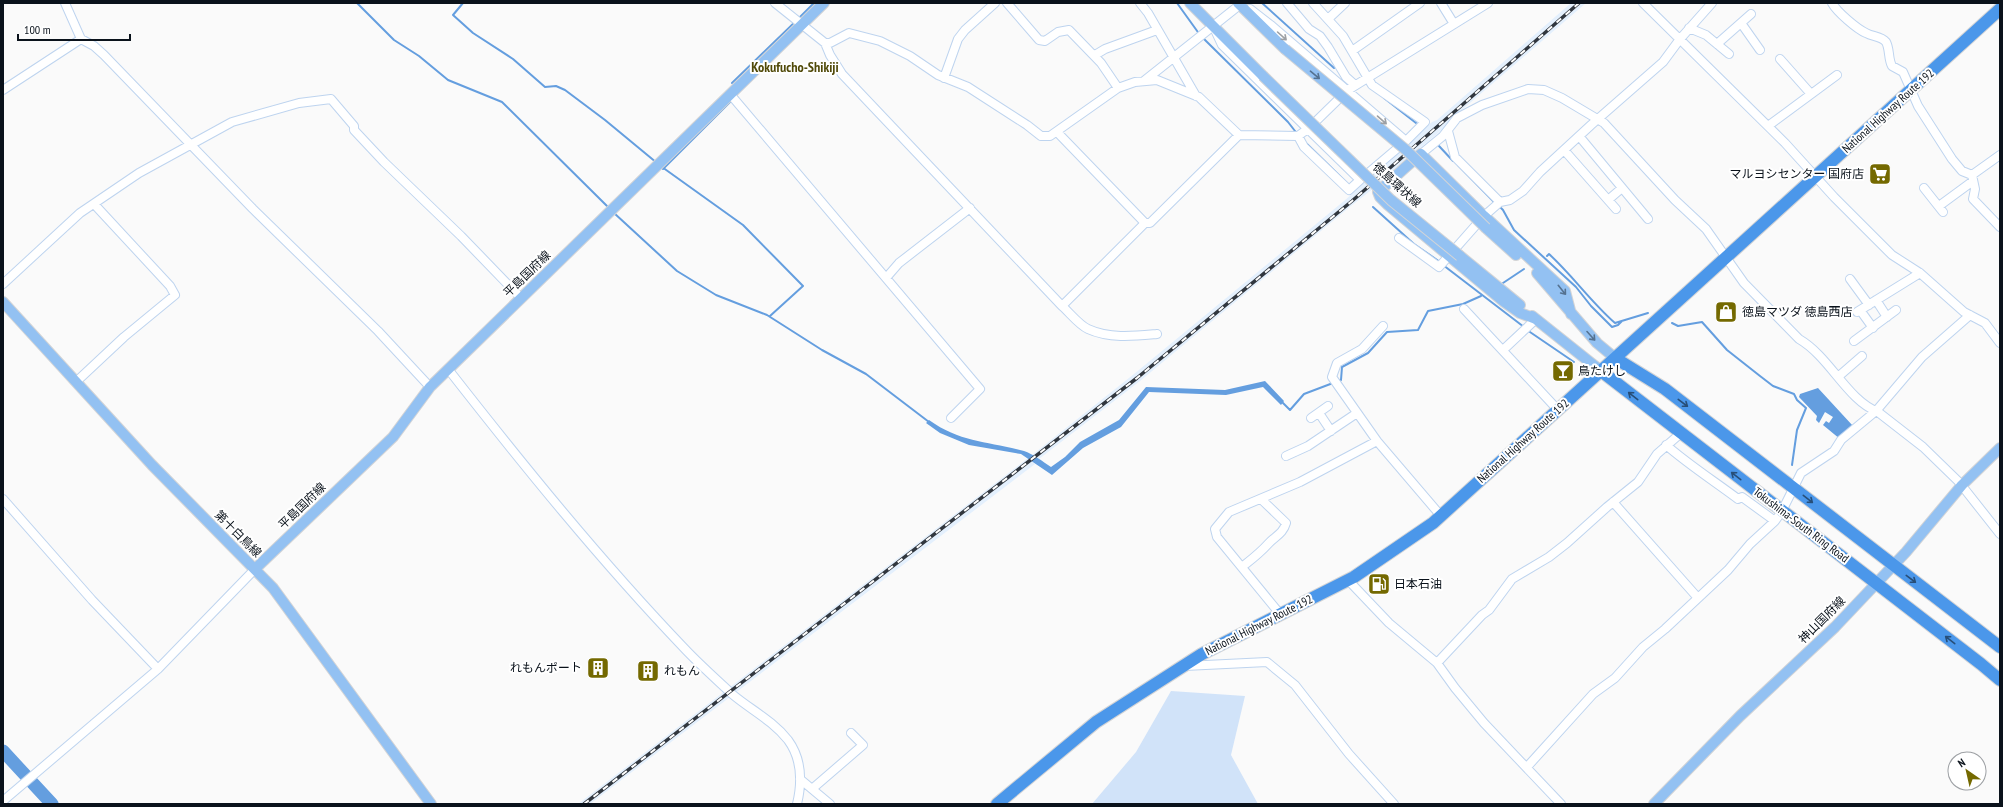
<svg xmlns="http://www.w3.org/2000/svg" width="2003" height="807" viewBox="0 0 2003 807" font-family="'PT Sans Narrow','Noto Sans JP',sans-serif">
	<rect width="100%" height="100%" fill="#fafafa"/>
	<path fill="#e4f0fd" d="M1571 3H1586L1449 121 1443 129 1398 166 1388 177 1351 206 1140 381 1039 459 1032 455 1134 374 1344 201 1432 122 1437 120Z
		M1028 458 1035 464 590 804H578Z"/>
	<path fill="#d1e3f9" d="M1171 691 1245 696 1231 755 1258 804H1092L1136 752Z"/>
	<path fill="#649edf" d="M1265 381 1284 401 1281 405 1263 387 1226 395 1149 392 1121 427 1083 448 1052 475 1021 454 969 445 940 433 926 423 929 420C961 443 988 441 1024 451 1033 454 1042 461 1051 467L1065 457 1080 442 1119 420 1146 387 1225 390Z
		M1818 388 1853 426 1840 439 1823 425 1826 421 1829 423 1833 417 1825 412 1819 423 1816 420 1817 416 1799 397 1800 394Z"/>
	<g fill="none" stroke-linecap="round" stroke-linejoin="round">
		<path stroke="#649edf" stroke-width="2" d="M357 3 394 40 419 56 448 80 502 102 609 208
			M463 3 453 15 473 33 513 59 545 87 556 86 565 90 605 120 657 163
			M1177 3 1200 35
			M1262 3 1334 68
			M799 18 814 3
			M1203 38 1288 122 1295 131
			M732 83 796 21
			M1384 98 1416 123
			M1307 144 1349 185
			M1439 146 1453 161
			M1458 165 1495 203
			M662 167 743 225 803 286 770 316
			M663 169 731 101
			M1499 206 1503 210 1514 230 1576 287 1591 306 1612 327 1618 325 1622 321
			M1373 207 1414 244 1440 262
			M614 213 677 271 716 295 767 315 822 350 866 374 929 422
			M1547 256 1549 254C1573 276 1591 302 1615 323L1648 313
			M1443 265 1524 327
			M1503 283 1524 269
			M1672 323 1678 326 1702 322 1727 350 1760 376 1773 386 1794 394 1797 400 1806 408 1797 430 1792 465
			M1527 330 1574 362
			M1339 381 1341 380 1342 367 1368 353 1387 332 1418 330 1428 311 1463 304 1481 296
			M1282 402 1290 410 1304 394 1333 383"/>
		<path stroke="#649edf" stroke-width="13" d="M3 751 52 804"/>
		<g stroke="#bed4ef" stroke-width="10">
			<path id="minor" d="M65 3 81 39 94 46 104 55 253 209 378 331 430 387
				M775 3 825 43H830L849 33 880 41 910 56 938 75 968 87 1027 125 1041 136H1050L1118 88 1135 82 1157 80 1199 97 1239 135 1298 136 1309 128 1348 90 1488 3
				M1007 3 1039 40 1045 41 1058 32 1069 30 1101 63 1118 88
				M1140 3 1148 13 1196 96
				M1287 3 1309 29 1320 36 1328 47 1346 77 1355 85
				M1313 3 1343 36 1372 85 1425 122 1406 141
				M1441 3 1454 24
				M1643 3 1785 143 1834 197 1892 255 1920 273 1964 312 1985 323 2000 343
				M1832 3C1837 12 1857 29 1866 33 1873 37 1881 36 1886 42 1890 49 1888 59 1892 66L1903 72 1918 106 1952 159 1962 171 1972 175 2000 155
				M1328 19 1345 3
				M1741 23 1760 50
				M1689 28 1706 35 1729 54
				M1215 30 1222 45 1360 180 1406 141 1272 26 1250 9
				M825 43 830 55 842 74 1062 306 1145 223H1150L1239 135
				M1717 44 1751 14
				M1352 51 1420 3
				M1095 55 1105 49 1157 30
				M1780 59 1811 94
				M944 78 958 39 965 30 995 3
				M1144 81 1242 3
				M3 90 81 39
				M730 94 980 389 951 418
				M1768 126 1837 75
				M1448 131 1455 157 1500 202
				M1057 132 1145 223
				M1298 136 1304 147 1349 190 1360 180
				M1579 136 1648 219
				M1564 150 1616 209
				M1421 154 1443 136 1457 118 1482 105 1528 89 1544 90 1562 98 1604 123 1675 200 1706 229 1744 283 1799 339C1830 357 1847 400 1878 412L1923 447 1959 482 2000 534
				M1972 175 1975 189 1973 199 2000 227
				M1924 188 1943 212
				M1608 200 1622 188
				M1939 206 1973 181
				M1399 238 1439 267 1484 216 1500 202 1510 200 1523 191 1540 172 1591 125 1663 62 1680 39 1712 3
				M886 278 899 263 970 208
				M1850 279 1869 305
				M3 284 80 213 139 173 232 122 299 103 331 99 354 126V130L384 162 461 236 521 298
				M1876 300 1887 317
				M1062 306C1070 313 1079 325 1088 329 1110 339 1135 336 1157 334
				M1464 309 1558 410
				M1860 310 1873 328
				M1857 312 1920 273
				M1383 326 1362 349 1337 363 1332 377 1377 441 1441 516
				M1854 341 1896 310
				M1503 350 1536 319
				M448 369C523 465 600 560 684 648 699 664 716 679 732 694 751 710 772 720 788 740 802 759 802 783 797 804
				M1839 376 1862 356
				M77 381 124 337 175 295 170 286 94 204
				M1319 413 1331 431
				M1311 418 1328 406
				M1666 445C1689 465 1714 481 1738 499L1742 497 1775 521
				M1286 456 1308 446 1357 413
				M3 499 92 600 158 669
				M1613 502 1698 598
				M1242 567C1252 559 1260 553 1268 544 1275 536 1283 534 1286 523L1261 499
				M1348 580 1389 623 1437 663 1455 688 1484 723 1561 804
				M1280 614 1217 537 1215 529 1229 512 1300 482 1377 441
				M1437 663 1482 615 1489 610 1512 579 1549 557 1567 543 1607 507 1638 482 1657 454 1681 433
				M1185 666 1267 662 1295 685 1349 754 1394 804
				M1527 767 1593 694 1615 678 1643 647 1665 629 1728 570 1750 544 1775 521 1782 511 1801 473 1834 451 1841 440 1876 411 1922 357 1970 315
				M800 779 830 804
				M812 789 863 745 851 733
				M3 801 158 669 255 569"/>
		</g>
		<g stroke="#d3d4d6" stroke-width="12">
			<path id="major" d="M1190 3 1263 76
				M1238 3 1285 49
				M1486 228 1516 255
				M1460 256 1520 305
				M1537 273 1597 343 1615 358
				M3 302 152 465 273 588 431 804
				M1532 316 1601 371
				M1536 319 1520 313 1503 301 1388 205 1380 197 1378 192C1393 179 1406 166 1421 154L1484 216 1565 291 1571 314
				M255 569 393 437 430 387 824 3
				M1654 804 1740 716 1835 627 1906 552 1962 485 2000 448"/>
		</g>
		<g stroke="#d3d4d6" stroke-width="14">
			<path id="highway" d="M1615 358 1665 389 2000 647
				M1601 371 1981 664 2000 680
				M997 804 1096 722 1202 654 1354 577 1433 523 2000 9"/>
		</g>
		<use href="#minor" stroke="#fff" stroke-width="8"/>
		<use href="#major" stroke="#93c1f2" stroke-width="10"/>
		<use href="#highway" stroke="#4b97ea" stroke-width="12"/>
		<g stroke="#31373f" stroke-width="3.5">
			<path id="rail" d="M584 804 1137 378 1352 201 1579 3"/>
		</g>
		<use href="#rail" stroke="#fff" stroke-width="2" stroke-dasharray="6" stroke-linecap="butt"/>
		<g stroke="#d3d4d6" stroke-width="12" stroke-linecap="butt">
			<path id="major-bridge" d="M1285 49 1406 150 1486 228
				M1263 76 1391 200 1460 256"/>
		</g>
		<use href="#major-bridge" stroke="#93c1f2" stroke-width="10"/>
	</g>
	<defs><path id="oneway-shaft" d="M-6 0H5M1.5-3L5.5 0L1.5 3" fill="none" stroke-width="1.6" stroke-linecap="round" stroke-linejoin="round"/></defs>
	<g stroke="#9da0a4">
		<use href="#oneway-shaft" transform="translate(1282 36) rotate(42)"/>
		<use href="#oneway-shaft" transform="translate(1382 120) rotate(41)"/>
	</g>
	<g stroke="#557291">
		<use href="#oneway-shaft" transform="translate(1315 75) rotate(40)"/>
		<use href="#oneway-shaft" transform="translate(1562 290) rotate(51)"/>
		<use href="#oneway-shaft" transform="translate(1591 336) rotate(48)"/>
	</g>
	<g stroke="#274e78">
		<use href="#oneway-shaft" transform="translate(1633 396) rotate(-142)"/>
		<use href="#oneway-shaft" transform="translate(1683 403) rotate(37)"/>
		<use href="#oneway-shaft" transform="translate(1736 476) rotate(-142)"/>
		<use href="#oneway-shaft" transform="translate(1808 499) rotate(38)"/>
		<use href="#oneway-shaft" transform="translate(1911 579) rotate(37)"/>
		<use href="#oneway-shaft" transform="translate(1950 640) rotate(-142)"/>
	</g>
	<defs>
		<g id="supermarket-square" transform="scale(1.15)"><rect x="-9" y="-9" width="18" height="18" rx="4" fill="#746900" stroke="#fff"/><path d="M-6-5.5h2.5l.6 2H6L4.5 2H-2.5L-4.4-4H-6ZM-1.5 3.2a1.3 1.3 0 1 0 .1 0ZM3 3.2a1.3 1.3 0 1 0 .1 0Z" fill="#fff"/></g>
		<g id="shop-square" transform="scale(1.15)"><rect x="-9" y="-9" width="18" height="18" rx="4" fill="#746900" stroke="#fff"/><path d="M-5-2.5h2.3a2.7 3.5 0 0 1 5.4 0H5L5.5 6h-11ZM-1.5-2.5h3a1.5 2.3 0 0 0-3 0Z" fill="#fff"/></g>
		<g id="bar-square" transform="scale(1.15)"><rect x="-9" y="-9" width="18" height="18" rx="4" fill="#746900" stroke="#fff"/><path d="M-6-5H6L.8 .8V4.5H3.5V6h-7V4.5H-.8V.8Z" fill="#fff"/></g>
		<g id="fuel-square" transform="scale(1.15)"><rect x="-9" y="-9" width="18" height="18" rx="4" fill="#746900" stroke="#fff"/><path d="M-5.5-6h7V0h2V4h1.3V-2.5L3-4.5l.8-.8L6-3V5H2.5V1h-1V6h-7ZM-4.2-4.7v3.2H.2V-4.7Z" fill="#fff"/></g>
		<g id="building-square" transform="scale(1.15)"><rect x="-9" y="-9" width="18" height="18" rx="4" fill="#746900" stroke="#fff"/><path d="M-4-6H4V6H1V3H-1V6H-4ZM-2.5-4.3h1.7v1.8h-1.7ZM.8-4.3h1.7v1.8H.8ZM-2.5-1h1.7V.8h-1.7ZM.8-1h1.7V.8H.8Z" fill="#fff"/></g>
	</defs>
	<g fill-rule="evenodd">
		<use href="#supermarket-square" x="1880" y="174"/>
		<use href="#shop-square" x="1726" y="312"/>
		<use href="#bar-square" x="1563" y="371"/>
		<use href="#fuel-square" x="1379" y="584"/>
		<use href="#building-square" x="598" y="668"/>
		<use href="#building-square" x="648" y="671"/>
	</g>
	<g text-anchor="middle" stroke-width="4" stroke-linejoin="round" paint-order="stroke">
		<g font-size="12" fill="#0a121b" stroke="#fff">
			<text transform="translate(1888 111) rotate(-42)" y="4">National Highway Route 192</text>
			<text transform="translate(1397 185) rotate(42)" y="4">徳島環状線</text>
			<text transform="translate(527 274) rotate(-44)" y="4">平島国府線</text>
			<text transform="translate(1523 441) rotate(-42)" y="4">National Highway Route 192</text>
			<text transform="translate(302 506) rotate(-44)" y="4">平島国府線</text>
			<text transform="translate(1801 525) rotate(37)" y="4">Tokushima-South Ring Road</text>
			<text transform="translate(238 534) rotate(45)" y="4">第十白鳥線</text>
			<text transform="translate(1822 620) rotate(-45)" y="4">神山国府線</text>
			<text transform="translate(1259 625) rotate(-27)" y="4">National Highway Route 192</text>
		</g>
		<g font-size="12" fill="#0a121b" stroke="#fff" text-anchor="start">
			<text x="1864" y="178" text-anchor="end">マルヨシセンター 国府店</text>
			<text x="1742" y="316">徳島マツダ 徳島西店</text>
			<text x="1578" y="375">鳥たけし</text>
			<text x="1394" y="588">日本石油</text>
			<text x="582" y="672" text-anchor="end">れもんポート</text>
			<text x="664" y="675">れもん</text>
		</g>
		<g font-size="14" font-weight="bold" fill="#514a09" stroke="#fff">
			<text x="795" y="72">Kokufucho-Shikiji</text>
		</g>
	</g>
	<rect width="2003" height="807" fill="none" stroke="#0a121b" stroke-width="8"/>
	<g transform="translate(1967 771) rotate(326)"><circle r="19" fill="#ffffff" stroke="#9da0a4"/>
	<path d="M0-3L7 15L0 10L-7 15Z" fill="#746900"/>
	<text y="-6" font-size="11" font-weight="bold" text-anchor="middle" fill="#0a121b">N</text>
	</g>
	<path d="M18 34v6h112v-6" fill="none" stroke="#0a121b" stroke-width="2"/>
	<text x="24" y="34" font-size="12" fill="#0a121b" stroke="#ffffff" stroke-width="3" paint-order="stroke">100 m</text>
</svg>
